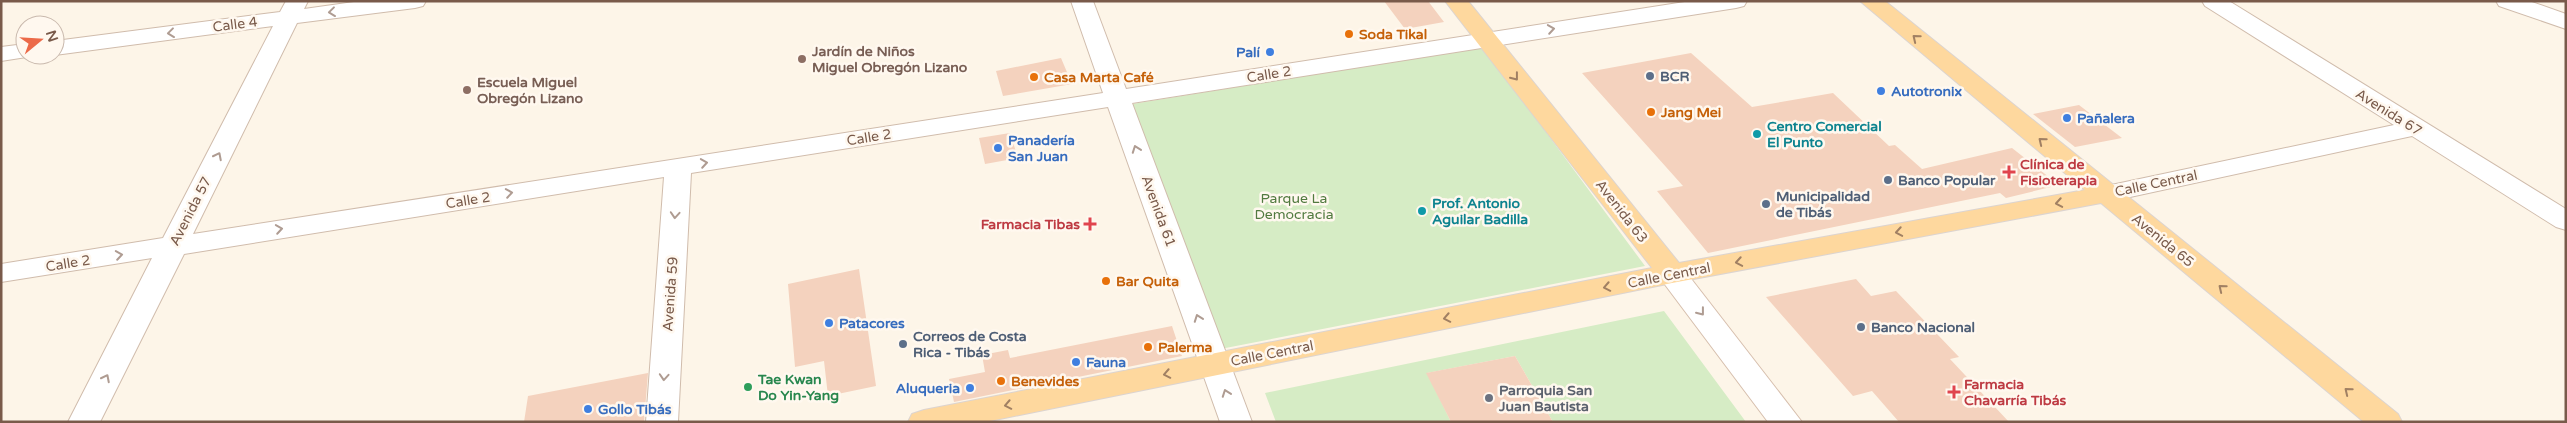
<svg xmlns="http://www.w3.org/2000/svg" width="2567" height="423" viewBox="0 0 2567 423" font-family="'Varela Round',sans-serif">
	<rect width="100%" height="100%" fill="#fdf5e8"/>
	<path fill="#d6ecc5" d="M1483 47 1645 266 1210 351 1120 106Z
		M1664 311 1746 422H1553L1515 356 1427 373 1451 422H1276L1265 393Z"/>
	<path fill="#f4d2be" d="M1384 1H1428L1444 22 1405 29Z
		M1691 53 1752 107 1833 93 1889 146 1895 145 1922 169 2012 148 2059 185 2006 198 2000 193 1708 253 1657 191 1683 186 1582 73Z
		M1061 58 1072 84 1003 96 996 71Z
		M2079 105 2122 138 2075 147 2033 114Z
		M1010 133 1018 158 985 164 979 138Z
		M859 269 876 386 828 396 824 361 795 367 788 284Z
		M1856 279 1871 296 1896 291 1959 357 1950 359 2009 422H1899L1872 391 1853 396 1766 297Z
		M1172 326 1182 356 954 402 949 379 985 372 982 355 1008 350 1010 358Z
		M1515 356 1553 422H1451L1426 373Z
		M648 373 644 422H524L528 396Z"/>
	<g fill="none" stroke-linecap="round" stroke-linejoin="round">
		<g stroke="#d0bcac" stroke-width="2">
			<path id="minor" d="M286 1H308L304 9 361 1H426L423 6 415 8 297 23 193 234 1103 93 1071 1H1093L1126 89 1691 1H1747L1744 6 1736 8 1132 103 1252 422H1220L1108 107 691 173 678 422H646L664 177 184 254 100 422H68L152 258 1 282V264L163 238 273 26 55 55V41L280 12Z
				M2202 1H2229L2566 209V230L2556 227 2412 136 2107 202 2097 200 2093 194 2097 188 2394 125 2205 6Z
				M2496 1H2529L2566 14V29L2499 6Z
				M25 44V55L33 56 1 61V47Z"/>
		</g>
		<g stroke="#d6beac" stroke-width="2">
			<path id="secondary" d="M1672 265 1682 267 1802 422H1768L1657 274 1662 267Z"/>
		</g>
		<g stroke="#dcd4d0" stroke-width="2">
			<path id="primary" d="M1445 1H1468L1679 263 2085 190 1860 1H1885L2398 414 2402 422H2364L2101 203 1672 283 985 422H908L912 414 924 410 1652 268Z"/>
		</g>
		<use href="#minor" fill="#fff" fill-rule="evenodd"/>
		<use href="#secondary" fill="#fff" fill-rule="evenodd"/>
		<use href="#primary" fill="#fed89e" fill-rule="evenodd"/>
	</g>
	<defs><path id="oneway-chevron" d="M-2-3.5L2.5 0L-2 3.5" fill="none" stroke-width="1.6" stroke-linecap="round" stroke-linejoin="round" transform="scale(1.25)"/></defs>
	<g stroke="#af9c92">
		<use href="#oneway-chevron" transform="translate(332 12) rotate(173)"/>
		<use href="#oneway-chevron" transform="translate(1551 29) rotate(-9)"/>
		<use href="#oneway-chevron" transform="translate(171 33) rotate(173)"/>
		<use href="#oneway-chevron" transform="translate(1136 149) rotate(-110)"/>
		<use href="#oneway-chevron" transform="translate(218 156) rotate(-63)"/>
		<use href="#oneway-chevron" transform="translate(704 163) rotate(-9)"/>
		<use href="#oneway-chevron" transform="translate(509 193) rotate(-9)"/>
		<use href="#oneway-chevron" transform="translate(675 215) rotate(94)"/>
		<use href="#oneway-chevron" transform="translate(279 229) rotate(-9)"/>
		<use href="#oneway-chevron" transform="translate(119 255) rotate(-9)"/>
		<use href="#oneway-chevron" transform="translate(1701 312) rotate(52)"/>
		<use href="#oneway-chevron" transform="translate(1198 318) rotate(-110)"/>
		<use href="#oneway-chevron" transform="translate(664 377) rotate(94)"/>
		<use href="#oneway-chevron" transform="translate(106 378) rotate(-63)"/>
		<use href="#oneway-chevron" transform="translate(1226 393) rotate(-110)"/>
	</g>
	<g stroke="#a18063">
		<use href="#oneway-chevron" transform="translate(1916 38) rotate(-141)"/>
		<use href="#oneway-chevron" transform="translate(1515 77) rotate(52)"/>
		<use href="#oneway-chevron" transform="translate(2042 141) rotate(-141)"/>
		<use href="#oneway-chevron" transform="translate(2059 203) rotate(170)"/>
		<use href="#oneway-chevron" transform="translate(1899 232) rotate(170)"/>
		<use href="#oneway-chevron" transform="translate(1739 262) rotate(170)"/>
		<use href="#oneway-chevron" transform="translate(1607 287) rotate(169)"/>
		<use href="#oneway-chevron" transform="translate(2222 288) rotate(-141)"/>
		<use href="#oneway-chevron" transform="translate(1447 318) rotate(169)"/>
		<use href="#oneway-chevron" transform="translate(1167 374) rotate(169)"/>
		<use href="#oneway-chevron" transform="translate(2348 391) rotate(-141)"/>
		<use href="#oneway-chevron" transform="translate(1008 405) rotate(169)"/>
	</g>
	<g fill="#e8710a" stroke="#fff8ef" stroke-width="2">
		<circle cx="1349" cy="34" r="5"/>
		<circle cx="1034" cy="77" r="5"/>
		<circle cx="1651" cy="112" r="5"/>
		<circle cx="1106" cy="281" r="5"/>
		<circle cx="1148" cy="347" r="5"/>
		<circle cx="1001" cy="381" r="5"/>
	</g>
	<g fill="#3f7fe0" stroke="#fff8ef" stroke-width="2">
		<circle cx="1270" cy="52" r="5"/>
		<circle cx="1881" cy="91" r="5"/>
		<circle cx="2067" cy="118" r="5"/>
		<circle cx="998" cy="148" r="5"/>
		<circle cx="829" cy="323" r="5"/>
		<circle cx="1076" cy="362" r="5"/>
		<circle cx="970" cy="388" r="5"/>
		<circle cx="588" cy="409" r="5"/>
	</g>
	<g fill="#8d6e63" stroke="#fff8ef" stroke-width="2">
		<circle cx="802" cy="59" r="5"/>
		<circle cx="467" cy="90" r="5"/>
	</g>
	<g fill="#5c6f8a" stroke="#fff8ef" stroke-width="2">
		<circle cx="1650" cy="76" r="5"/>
		<circle cx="1888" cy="180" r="5"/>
		<circle cx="1766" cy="204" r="5"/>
		<circle cx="1861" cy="327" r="5"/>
		<circle cx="903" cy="344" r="5"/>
	</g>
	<g fill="#0f9aa8" stroke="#fff8ef" stroke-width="2">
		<circle cx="1757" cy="134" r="5"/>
		<circle cx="1422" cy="211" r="5"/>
	</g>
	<g fill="#e0444e" stroke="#fff8ef" stroke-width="2">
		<path d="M2006.5 164.5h5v5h5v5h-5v5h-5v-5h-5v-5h5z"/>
		<path d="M1087.5 216.5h5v5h5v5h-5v5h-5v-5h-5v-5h5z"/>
		<path d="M1951.5 384.5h5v5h5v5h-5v5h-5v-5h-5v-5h5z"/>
	</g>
	<circle fill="#2e9e5b" stroke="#fff8ef" stroke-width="2" cx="748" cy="387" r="5"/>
	<circle fill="#6b7280" stroke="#fff8ef" stroke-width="2" cx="1489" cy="398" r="5"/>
	<g text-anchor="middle" stroke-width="5" stroke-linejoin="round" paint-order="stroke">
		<g font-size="14" fill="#795a4a" stroke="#fff8ef">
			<text transform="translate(235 24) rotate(-7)" y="5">Calle 4</text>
			<text transform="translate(1269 74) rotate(-9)" y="5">Calle 2</text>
			<text transform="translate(2389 112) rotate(32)" y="5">Avenida 67</text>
			<text transform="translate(869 137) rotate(-9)" y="5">Calle 2</text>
			<text transform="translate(2156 183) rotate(-12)" y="5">Calle Central</text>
			<text transform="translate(468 200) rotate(-9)" y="5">Calle 2</text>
			<text transform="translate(190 211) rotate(-63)" y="5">Avenida 57</text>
			<text transform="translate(1159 211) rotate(70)" y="5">Avenida 61</text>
			<text transform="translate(1622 211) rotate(52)" y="5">Avenida 63</text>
			<text transform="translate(2163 240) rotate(39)" y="5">Avenida 65</text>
			<text transform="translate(68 263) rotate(-9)" y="5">Calle 2</text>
			<text transform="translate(1669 275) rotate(-11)" y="5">Calle Central</text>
			<text transform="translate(670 294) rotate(-86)" y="5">Avenida 59</text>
			<text transform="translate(1272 353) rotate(-11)" y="5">Calle Central</text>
		</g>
		<g font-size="14" font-weight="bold" fill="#c56008" stroke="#fff8ef" text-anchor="start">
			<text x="1359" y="39">Soda Tikal</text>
			<text x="1044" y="82">Casa Marta Café</text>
			<text x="1661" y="117">Jang Mei</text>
			<text x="1116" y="286">Bar Quita</text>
			<text x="1158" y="352">Palerma</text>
			<text x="1011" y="386">Benevides</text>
		</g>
		<g font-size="14" font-weight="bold" fill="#785e54" stroke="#fff8ef" text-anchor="start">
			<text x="812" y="56">Jardín de Niños<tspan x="812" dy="16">Miguel Obregón Lizano</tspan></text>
			<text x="477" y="87">Escuela Miguel<tspan x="477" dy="16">Obregón Lizano</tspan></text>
		</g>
		<g font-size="14" font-weight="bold" fill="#366cbe" stroke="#fff8ef" text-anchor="start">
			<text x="1260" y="57" text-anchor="end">Palí</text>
			<text x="1891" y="96">Autotronix</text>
			<text x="2077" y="123">Pañalera</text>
			<text x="1008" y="145">Panadería<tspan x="1008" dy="16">San Juan</tspan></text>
			<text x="839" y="328">Patacores</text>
			<text x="1086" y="367">Fauna</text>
			<text x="960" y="393" text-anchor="end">Aluqueria</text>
			<text x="598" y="414">Gollo Tibás</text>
		</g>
		<g font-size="14" font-weight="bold" fill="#4e5e75" stroke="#fff8ef" text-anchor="start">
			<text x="1660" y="81">BCR</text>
			<text x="1898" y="185">Banco Popular</text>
			<text x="1776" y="201">Municipalidad<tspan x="1776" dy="16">de Tibás</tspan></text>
			<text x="1871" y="332">Banco Nacional</text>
			<text x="913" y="341">Correos de Costa<tspan x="913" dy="16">Rica - Tibás</tspan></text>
		</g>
		<g font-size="14" font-weight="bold" fill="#0d838f" stroke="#fff8ef" text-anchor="start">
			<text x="1767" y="131">Centro Comercial<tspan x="1767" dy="16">El Punto</tspan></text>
			<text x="1432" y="208">Prof. Antonio<tspan x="1432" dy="16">Aguilar Badilla</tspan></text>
		</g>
		<g font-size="14" font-weight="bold" fill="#be3a42" stroke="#fff8ef" text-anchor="start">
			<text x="2020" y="169">Clínica de<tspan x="2020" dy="16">Fisioterapia</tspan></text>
			<text x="1080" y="229" text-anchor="end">Farmacia Tibas</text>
			<text x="1964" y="389">Farmacia<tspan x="1964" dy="16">Chavarría Tibás</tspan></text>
		</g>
		<g font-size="14" fill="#517a3f" stroke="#fff8ef">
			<text x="1294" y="203">Parque La<tspan x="1294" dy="16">Democracia</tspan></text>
		</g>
		<g font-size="14" font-weight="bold" fill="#27864d" stroke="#fff8ef" text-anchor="start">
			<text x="758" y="384">Tae Kwan<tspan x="758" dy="16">Do Yin-Yang</tspan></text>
		</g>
		<g font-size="14" font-weight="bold" fill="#5b616d" stroke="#fff8ef" text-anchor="start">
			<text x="1499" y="395">Parroquia San<tspan x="1499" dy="16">Juan Bautista</tspan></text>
		</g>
	</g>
	<rect width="2567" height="423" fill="none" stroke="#795a4a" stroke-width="5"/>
	<g transform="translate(40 40) rotate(72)"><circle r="24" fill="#fff8ef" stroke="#c9b9ad"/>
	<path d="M0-4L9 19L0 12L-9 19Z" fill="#ec6a49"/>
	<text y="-8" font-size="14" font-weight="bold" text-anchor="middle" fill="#795a4a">N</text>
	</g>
</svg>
